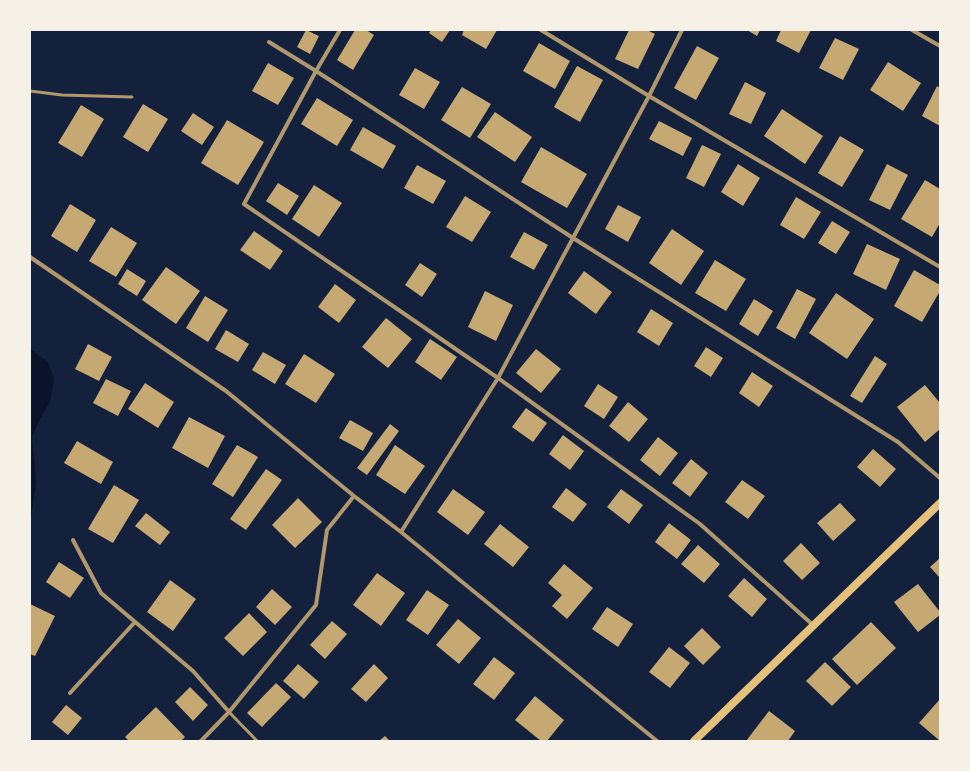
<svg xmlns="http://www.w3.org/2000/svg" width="970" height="771" viewBox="0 0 970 771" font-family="Ubuntu,sans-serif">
	<rect width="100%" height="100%" fill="#14213d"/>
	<path fill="#0b132b" d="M30 349 48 362 54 378 50 402 41 417 32 437 35 467 36 484 30 523Z"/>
	<path fill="#c6a872" d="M306 30 319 36 310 54 297 47Z
		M355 30H366L374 35 353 70 337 60Z
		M431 30H450L442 42 429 33Z
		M464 30H497L486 49 462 35Z
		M629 30H647L655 34 638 69 615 59Z
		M747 30H760L757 36Z
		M781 30H811L799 53 776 41Z
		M835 38 859 49 843 80 819 68Z
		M539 43 570 61 555 89 523 71Z
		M697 46 719 58 696 100 674 88Z
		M888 62 921 83 903 111 870 90Z
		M268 63 294 78 278 105 252 91Z
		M577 66 603 80 580 122 554 107Z
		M415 68 440 82 424 109 399 95Z
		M745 82 766 93 751 124 729 114Z
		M937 86 940 88V126L922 116Z
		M462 87 491 104 470 138 441 120Z
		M317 98 353 120 337 146 301 124Z
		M143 104 168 119 148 152 123 137Z
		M81 105 104 119 82 157 58 143Z
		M782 109 823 136 805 164 764 136Z
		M495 112 532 137 515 162 477 137Z
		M193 113 214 127 202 145 181 131Z
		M227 120 264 142 238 185 201 163Z
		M659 121 692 138 683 156 649 139Z
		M363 127 396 146 383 169 350 150Z
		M840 136 864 150 842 187 818 173Z
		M702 145 721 154 704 187 686 178Z
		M541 147 587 174 567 208 521 182Z
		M738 164 760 178 743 206 721 192Z
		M887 164 908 175 890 210 869 200Z
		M417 165 446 181 433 204 404 188Z
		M925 180 940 189V223L932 237 901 219Z
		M278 183 299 196 287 215 266 201Z
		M314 185 342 203 319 237 292 219Z
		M465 196 491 212 472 242 446 227Z
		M796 197 821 212 804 239 780 225Z
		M70 204 96 220 77 252 51 236Z
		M618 205 641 217 628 242 605 229Z
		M832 221 850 232 836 254 818 243Z
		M111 227 137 243 116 277 89 261Z
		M672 229 704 251 681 285 649 263Z
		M254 231 283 251 270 270 240 250Z
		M524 232 548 245 534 270 510 257Z
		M867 244 900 259 886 290 853 274Z
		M715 260 746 279 726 311 695 293Z
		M420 263 437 274 422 297 405 285Z
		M166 267 200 291 176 324 142 300Z
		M127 269 146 281 137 296 118 284Z
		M914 270 940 285V291L922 322 894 306Z
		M584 271 612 292 596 314 568 293Z
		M335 284 356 300 339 323 318 307Z
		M797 289 816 299 795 339 776 328Z
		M485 291 513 305 496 341 468 327Z
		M836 293 874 319 847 359 809 333Z
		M205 296 228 310 208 342 186 328Z
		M754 299 773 311 758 336 739 324Z
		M651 309 673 323 659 346 637 332Z
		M386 318 412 339 388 368 362 347Z
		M226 330 249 344 238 362 215 349Z
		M430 339 457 357 441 380 415 362Z
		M88 344 112 357 99 381 75 369Z
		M706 347 723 358 711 377 694 366Z
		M536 349 561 369 541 393 516 373Z
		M263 352 286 365 275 384 252 370Z
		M304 354 335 374 316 403 285 384Z
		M875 356 887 364 862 403 850 396Z
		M752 372 773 386 759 407 739 393Z
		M106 379 131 391 118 416 93 403Z
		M145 383 174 402 158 428 128 409Z
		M598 384 618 397 604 419 584 406Z
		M925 385 940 403V429L925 442 897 407Z
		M628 402 648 419 629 442 609 426Z
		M526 408 547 423 533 442 512 427Z
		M189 417 225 436 208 468 172 448Z
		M350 420 373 433 363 451 339 438Z
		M390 424 399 431 367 475 357 468Z
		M563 435 584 451 570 470 549 454Z
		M658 437 678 453 660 476 640 460Z
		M77 441 113 462 101 484 64 463Z
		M237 445 258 457 233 497 212 484Z
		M395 445 425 466 405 494 376 475Z
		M873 449 896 469 880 487 857 467Z
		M691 459 708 473 690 497 672 483Z
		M266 469 282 480 246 530 230 519Z
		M742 480 765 496 748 519 725 502Z
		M114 485 139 500 113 543 88 529Z
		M566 488 587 504 573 522 552 507Z
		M453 489 485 512 468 535 437 512Z
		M621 489 643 505 629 524 607 507Z
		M298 498 322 522 295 548 272 525Z
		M840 503 856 520 833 541 817 523Z
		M146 513 170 532 160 545 135 526Z
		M669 523 691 540 677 559 655 542Z
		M500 524 529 547 513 567 484 544Z
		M801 543 820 563 802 580 783 561Z
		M698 545 720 564 704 583 681 564Z
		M940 558V578L930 567Z
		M59 562 84 578 70 598 46 582Z
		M564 564 593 588 567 619 552 606 562 595 548 583Z
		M377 573 405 593 381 626 353 605Z
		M744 578 767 599 752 617 728 596Z
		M170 580 196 599 173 631 147 612Z
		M918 584 940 612V615L918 632 894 602Z
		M272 589 292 607 275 625 256 607Z
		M427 590 449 605 428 635 406 620Z
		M30 604 55 616 35 656 30 654Z
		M607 607 633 624 618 647 592 629Z
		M249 613 267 632 243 656 224 638Z
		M458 619 481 638 459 664 436 645Z
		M332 621 347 634 325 659 310 645Z
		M871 622 896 648 857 685 832 659Z
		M702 628 721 647 703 665 684 646Z
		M669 647 690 663 670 688 649 672Z
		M494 657 515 673 494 700 473 684Z
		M825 662 851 687 832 706 806 681Z
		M298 664 319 682 304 699 283 681Z
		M374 664 388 678 366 702 351 689Z
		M276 683 291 697 262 727 247 713Z
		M190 687 208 705 193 721 175 702Z
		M535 696 564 720 547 741H541L515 720Z
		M940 699V741L919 723Z
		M66 705 82 718 68 735 52 722Z
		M156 707 185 737 181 741H129L125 737Z
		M769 711 795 731 788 741H746Z
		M385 736 390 741H379Z"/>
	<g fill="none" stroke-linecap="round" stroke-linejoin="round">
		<path stroke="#b1986c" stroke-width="3" d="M30 91 62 95 132 97
			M229 712 257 741"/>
		<path stroke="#b1986c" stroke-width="4" d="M340 30 316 71 244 204 498 378 700 524 813 625
			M541 30 649 96 940 267
			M912 30 940 46
			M269 42 316 71 573 238 898 442 940 478
			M30 257 226 391 354 496 401 532 657 741
			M401 532 498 378 573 238 649 96 682 30
			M73 540 101 593 193 671 229 712
			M70 693 135 622
			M201 741 229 712 316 605 327 530 354 496"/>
		<path stroke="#e5c07b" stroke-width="8" d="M694 741 940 503"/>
	</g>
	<rect width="970" height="771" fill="none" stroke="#f6f1e7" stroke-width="62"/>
</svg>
